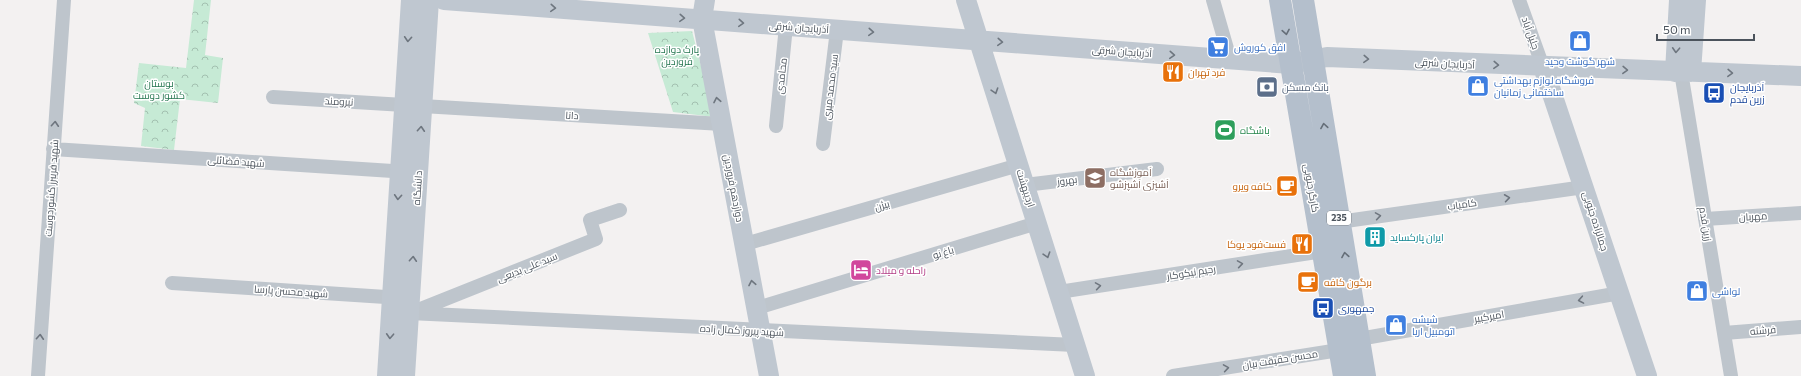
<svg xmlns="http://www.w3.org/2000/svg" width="1801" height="376" viewBox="0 0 1801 376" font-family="Commissioner,Cairo,sans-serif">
	<defs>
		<pattern id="forest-crowns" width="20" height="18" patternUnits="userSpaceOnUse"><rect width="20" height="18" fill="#c6ead5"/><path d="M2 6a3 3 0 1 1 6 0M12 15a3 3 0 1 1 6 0" fill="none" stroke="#a3c0b0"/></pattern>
	</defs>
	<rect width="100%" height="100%" fill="#f3f1f1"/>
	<path fill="url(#forest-crowns)" d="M194 0H211L205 55 223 58 218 103 180 99 174 150 141 146 145 108 134 103 139 63 186 68Z
		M692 31 714 117 673 112 648 33Z"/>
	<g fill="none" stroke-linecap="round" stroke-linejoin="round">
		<path stroke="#bec5cc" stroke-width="14" d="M1213 0 1230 59
			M1519 0 1543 67
			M1681 72 1731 376
			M273 97 404 105
			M422 106 722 124
			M776 126 786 26
			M823 144 837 30
			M53 149 408 172
			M1025 185 1157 169
			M1705 219 1801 213
			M1339 222 1584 187
			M745 244 1019 165
			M172 283 401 298
			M1059 292 1323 251
			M757 308 1037 223
			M413 312 596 239 590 220 620 210
			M409 313 1075 345
			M1724 333 1801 327
			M1359 339 1620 293
			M38 376 64 0
			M1173 376 1339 350"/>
		<path stroke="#bfc7d0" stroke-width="20" d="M444 0 1291 64 1327 57 1801 76
			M705 0 702 19 769 376
			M966 0 1085 376
			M1543 67 1647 376
			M1675 72 1679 0
			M1691 72 1696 0
			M387 376 411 0
			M405 376 429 0"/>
		<path stroke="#b4bfcc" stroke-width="22" d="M1280 0 1344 376
			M1303 0 1365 376"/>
	</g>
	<defs><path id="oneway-chevron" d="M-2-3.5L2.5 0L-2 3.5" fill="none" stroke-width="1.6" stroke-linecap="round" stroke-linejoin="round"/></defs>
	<g stroke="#6e767f">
		<use href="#oneway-chevron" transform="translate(553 8) rotate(4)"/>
		<use href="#oneway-chevron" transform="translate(682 18) rotate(4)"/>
		<use href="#oneway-chevron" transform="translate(741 23) rotate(4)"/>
		<use href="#oneway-chevron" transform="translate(871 32) rotate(4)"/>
		<use href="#oneway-chevron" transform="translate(408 39) rotate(94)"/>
		<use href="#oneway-chevron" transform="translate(1000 42) rotate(4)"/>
		<use href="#oneway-chevron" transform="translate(1676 50) rotate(93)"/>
		<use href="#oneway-chevron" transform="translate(1172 55) rotate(4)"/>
		<use href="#oneway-chevron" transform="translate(1366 59) rotate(3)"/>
		<use href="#oneway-chevron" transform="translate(1496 65) rotate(3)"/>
		<use href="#oneway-chevron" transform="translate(1625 70) rotate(2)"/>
		<use href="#oneway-chevron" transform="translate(1730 73) rotate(2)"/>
		<use href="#oneway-chevron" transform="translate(995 91) rotate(72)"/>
		<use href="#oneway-chevron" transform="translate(717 100) rotate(-101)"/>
		<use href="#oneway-chevron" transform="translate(421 129) rotate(-86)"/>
		<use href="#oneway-chevron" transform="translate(398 197) rotate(94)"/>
		<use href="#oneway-chevron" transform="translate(1047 255) rotate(72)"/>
		<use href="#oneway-chevron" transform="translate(413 259) rotate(-86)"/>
		<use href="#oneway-chevron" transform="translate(752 283) rotate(-101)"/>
		<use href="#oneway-chevron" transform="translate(390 336) rotate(93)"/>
	</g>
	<g stroke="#656e78">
		<use href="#oneway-chevron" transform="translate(1286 32) rotate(80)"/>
		<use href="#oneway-chevron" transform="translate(1324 126) rotate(-99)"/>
		<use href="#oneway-chevron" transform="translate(1345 255) rotate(-99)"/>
	</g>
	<g stroke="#6e757e">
		<use href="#oneway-chevron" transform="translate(55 124) rotate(-86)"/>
		<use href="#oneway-chevron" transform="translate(1507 198) rotate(-8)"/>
		<use href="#oneway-chevron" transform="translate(1378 216) rotate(-9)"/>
		<use href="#oneway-chevron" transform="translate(1240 264) rotate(-9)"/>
		<use href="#oneway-chevron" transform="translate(1098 286) rotate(-9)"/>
		<use href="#oneway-chevron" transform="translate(1581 300) rotate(170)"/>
		<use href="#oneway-chevron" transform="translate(40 337) rotate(-86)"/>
		<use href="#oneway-chevron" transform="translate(1226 368) rotate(-9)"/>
	</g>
	<defs>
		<g id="shop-square" transform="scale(1.15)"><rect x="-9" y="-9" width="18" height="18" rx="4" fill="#3f7fe0" stroke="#fff"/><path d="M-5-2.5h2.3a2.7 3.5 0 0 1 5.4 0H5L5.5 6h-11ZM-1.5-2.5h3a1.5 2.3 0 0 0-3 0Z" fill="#fff"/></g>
		<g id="supermarket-square" transform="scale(1.15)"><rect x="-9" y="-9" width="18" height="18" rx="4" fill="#3f7fe0" stroke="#fff"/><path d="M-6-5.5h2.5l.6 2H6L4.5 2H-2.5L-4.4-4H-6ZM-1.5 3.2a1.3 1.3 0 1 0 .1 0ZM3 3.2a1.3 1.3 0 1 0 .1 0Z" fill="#fff"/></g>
		<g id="restaurant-square" transform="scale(1.15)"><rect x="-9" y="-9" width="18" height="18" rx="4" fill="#e8710a" stroke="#fff"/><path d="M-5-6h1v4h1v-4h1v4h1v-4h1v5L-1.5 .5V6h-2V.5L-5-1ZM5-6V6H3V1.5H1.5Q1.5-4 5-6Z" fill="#fff"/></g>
		<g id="bank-square" transform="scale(1.15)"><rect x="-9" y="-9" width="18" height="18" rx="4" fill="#5c6f8a" stroke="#fff"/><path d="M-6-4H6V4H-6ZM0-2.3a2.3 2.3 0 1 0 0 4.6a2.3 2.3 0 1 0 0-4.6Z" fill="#fff"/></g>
		<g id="bus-square" transform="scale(1.15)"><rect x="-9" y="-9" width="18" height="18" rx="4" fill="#1a4fb4" stroke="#fff"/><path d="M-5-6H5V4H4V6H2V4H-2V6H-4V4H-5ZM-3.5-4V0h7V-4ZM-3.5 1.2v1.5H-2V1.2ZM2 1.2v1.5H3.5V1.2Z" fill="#fff"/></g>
		<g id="stadium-square" transform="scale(1.15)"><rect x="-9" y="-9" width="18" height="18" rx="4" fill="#2e9e5b" stroke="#fff"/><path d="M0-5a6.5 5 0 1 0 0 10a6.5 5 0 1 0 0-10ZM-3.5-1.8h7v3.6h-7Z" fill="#fff"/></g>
		<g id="university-square" transform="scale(1.15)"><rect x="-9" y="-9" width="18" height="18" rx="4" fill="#8d6e63" stroke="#fff"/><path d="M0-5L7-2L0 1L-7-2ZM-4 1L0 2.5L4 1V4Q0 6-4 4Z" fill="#fff"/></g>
		<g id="cafe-square" transform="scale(1.15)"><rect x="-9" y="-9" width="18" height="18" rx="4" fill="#e8710a" stroke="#fff"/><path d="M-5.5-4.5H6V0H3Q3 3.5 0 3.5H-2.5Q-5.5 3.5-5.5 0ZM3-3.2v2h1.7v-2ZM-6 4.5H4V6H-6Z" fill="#fff"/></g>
		<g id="building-square" transform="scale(1.15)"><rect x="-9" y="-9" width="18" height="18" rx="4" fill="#0f9aa8" stroke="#fff"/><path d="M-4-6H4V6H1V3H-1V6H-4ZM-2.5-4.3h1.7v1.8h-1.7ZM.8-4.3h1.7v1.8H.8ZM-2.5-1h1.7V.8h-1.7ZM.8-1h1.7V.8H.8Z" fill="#fff"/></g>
		<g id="hotel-square" transform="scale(1.15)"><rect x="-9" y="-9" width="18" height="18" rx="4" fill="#d1479c" stroke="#fff"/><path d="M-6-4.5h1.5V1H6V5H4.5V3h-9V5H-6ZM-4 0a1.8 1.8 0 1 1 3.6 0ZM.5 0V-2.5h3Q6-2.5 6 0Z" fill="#fff"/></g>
	</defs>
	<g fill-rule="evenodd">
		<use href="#shop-square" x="1580" y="41"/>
		<use href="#supermarket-square" x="1218" y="47"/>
		<use href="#restaurant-square" x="1173" y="72"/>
		<use href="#shop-square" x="1478" y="86"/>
		<use href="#bank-square" x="1267" y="87"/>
		<use href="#bus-square" x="1714" y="93"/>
		<use href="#stadium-square" x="1225" y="130"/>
		<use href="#university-square" x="1095" y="178"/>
		<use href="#cafe-square" x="1287" y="186"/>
		<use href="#building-square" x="1375" y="237"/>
		<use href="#restaurant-square" x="1302" y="244"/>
		<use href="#hotel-square" x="861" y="270"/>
		<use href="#cafe-square" x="1308" y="282"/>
		<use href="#shop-square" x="1697" y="291"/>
		<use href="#bus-square" x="1323" y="308"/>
		<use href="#shop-square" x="1396" y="325"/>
	</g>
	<g text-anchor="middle" stroke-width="3" stroke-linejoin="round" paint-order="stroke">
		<rect fill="#fff" stroke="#81878d" stroke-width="1" x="1327" y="211" width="24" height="14" rx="3"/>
		<g font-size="9" font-weight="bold" fill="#4b535c">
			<text x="1339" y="221">235</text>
		</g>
		<g font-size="10" fill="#4b535c" stroke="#fff">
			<text transform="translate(799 27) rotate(4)" y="4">آذربایجان شرقی</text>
			<text transform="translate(1531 33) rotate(70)" y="4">جلیل آباد</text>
			<text transform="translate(1122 51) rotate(4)" y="4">آذربایجان شرقی</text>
			<text transform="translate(1445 63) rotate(3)" y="4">آذربایجان شرقی</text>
			<text transform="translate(781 76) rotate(-84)" y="4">محامدی</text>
			<text transform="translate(830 87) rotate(-83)" y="4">سید محمد میری</text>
			<text transform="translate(339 101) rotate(3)" y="4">نیرومند</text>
			<text transform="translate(572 115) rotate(3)" y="4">دانا</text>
			<text transform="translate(236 161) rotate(4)" y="4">شهید فضائلی</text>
			<text transform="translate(1067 180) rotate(-7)" y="4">بهروز</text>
			<text transform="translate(51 188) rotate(-86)" y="4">شهید فریبرز کشوردوست</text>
			<text transform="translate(417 188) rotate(-86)" y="4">دانشگاه</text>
			<text transform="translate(734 188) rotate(79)" y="4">دوازدهم فروردین</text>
			<text transform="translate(1026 188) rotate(72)" y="4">اردیبهشت</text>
			<text transform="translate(1312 188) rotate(80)" y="4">کارگر جنوبی</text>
			<text transform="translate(1462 204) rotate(-8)" y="4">کامیاب</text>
			<text transform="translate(882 205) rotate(-16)" y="4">بیژن</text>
			<text transform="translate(1753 216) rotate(-3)" y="4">مهربان</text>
			<text transform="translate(1596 221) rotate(72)" y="4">جمالزاده جنوبی</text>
			<text transform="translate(1706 224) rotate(81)" y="4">زرین قدم</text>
			<text transform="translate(943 252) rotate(-17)" y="4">باغ نو</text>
			<text transform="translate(527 267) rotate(-22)" y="4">سید علی بدیعی</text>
			<text transform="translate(1191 272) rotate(-9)" y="4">رحیم نیکوکار</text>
			<text transform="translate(291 291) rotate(4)" y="4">شهید محسن پارسا</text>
			<text transform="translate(1489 316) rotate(-10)" y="4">امیرکبیر</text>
			<text transform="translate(742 330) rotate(3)" y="4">شهید پیروز کمال زاده</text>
			<text transform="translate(1763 330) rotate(-5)" y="4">فرشته</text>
			<text transform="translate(1280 359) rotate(-9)" y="4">محسن حقیقت بیان</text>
		</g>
		<g font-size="10" fill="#366cbe" stroke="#fff" text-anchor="start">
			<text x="1234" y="51">افق کوروش</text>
			<text x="1580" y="65" text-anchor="middle">شهر گوشت وحید</text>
			<text x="1494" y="84">فروشگاه لوازم بهداشتی<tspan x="1494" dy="12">ساختمانی زمانیان</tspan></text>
			<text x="1712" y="295">لواشی</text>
			<text x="1412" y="323">شیشه<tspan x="1412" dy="12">اتومبیل اریا</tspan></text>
		</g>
		<g font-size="10" fill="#23754f" stroke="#fff">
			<text x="677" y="53">پارک دوازده<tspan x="677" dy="12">فروردین</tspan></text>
			<text x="159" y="87">بوستان<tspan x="159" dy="12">کشور دوست</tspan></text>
		</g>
		<g font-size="10" fill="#c56008" stroke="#fff" text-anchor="start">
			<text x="1188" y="76">فرد تهران</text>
			<text x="1272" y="190" text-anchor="end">کافه ویرو</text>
			<text x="1286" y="248" text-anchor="end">فست‌فود یوکا</text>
			<text x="1324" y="286">برگون کافه</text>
		</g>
		<g font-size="10" fill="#4e5e75" stroke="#fff" text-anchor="start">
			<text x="1282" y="91">بانک مسکن</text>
		</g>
		<g font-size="10" fill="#164399" stroke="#fff" text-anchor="start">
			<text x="1730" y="91">آذربایجان<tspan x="1730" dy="12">زرین قدم</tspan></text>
			<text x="1338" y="312">جمهوری</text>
		</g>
		<g font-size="10" fill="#27864d" stroke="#fff" text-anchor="start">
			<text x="1240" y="134">باشگاه</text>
		</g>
		<g font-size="10" fill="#785e54" stroke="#fff" text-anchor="start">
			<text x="1110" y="176">آموزشگاه<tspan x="1110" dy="12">آشپزی آشپزشو</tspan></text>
		</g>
		<g font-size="10" fill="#0d838f" stroke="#fff" text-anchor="start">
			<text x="1390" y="241">ایران پارکساید</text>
		</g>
		<g font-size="10" fill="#b23c85" stroke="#fff" text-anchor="start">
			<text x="876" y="274">راحله و میلاد</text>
		</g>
	</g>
	<path d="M1657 34v6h97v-6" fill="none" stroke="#4b535c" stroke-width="2"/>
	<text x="1663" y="34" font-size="12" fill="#4b535c" stroke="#ffffff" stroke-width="3" paint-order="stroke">50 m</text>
</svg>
